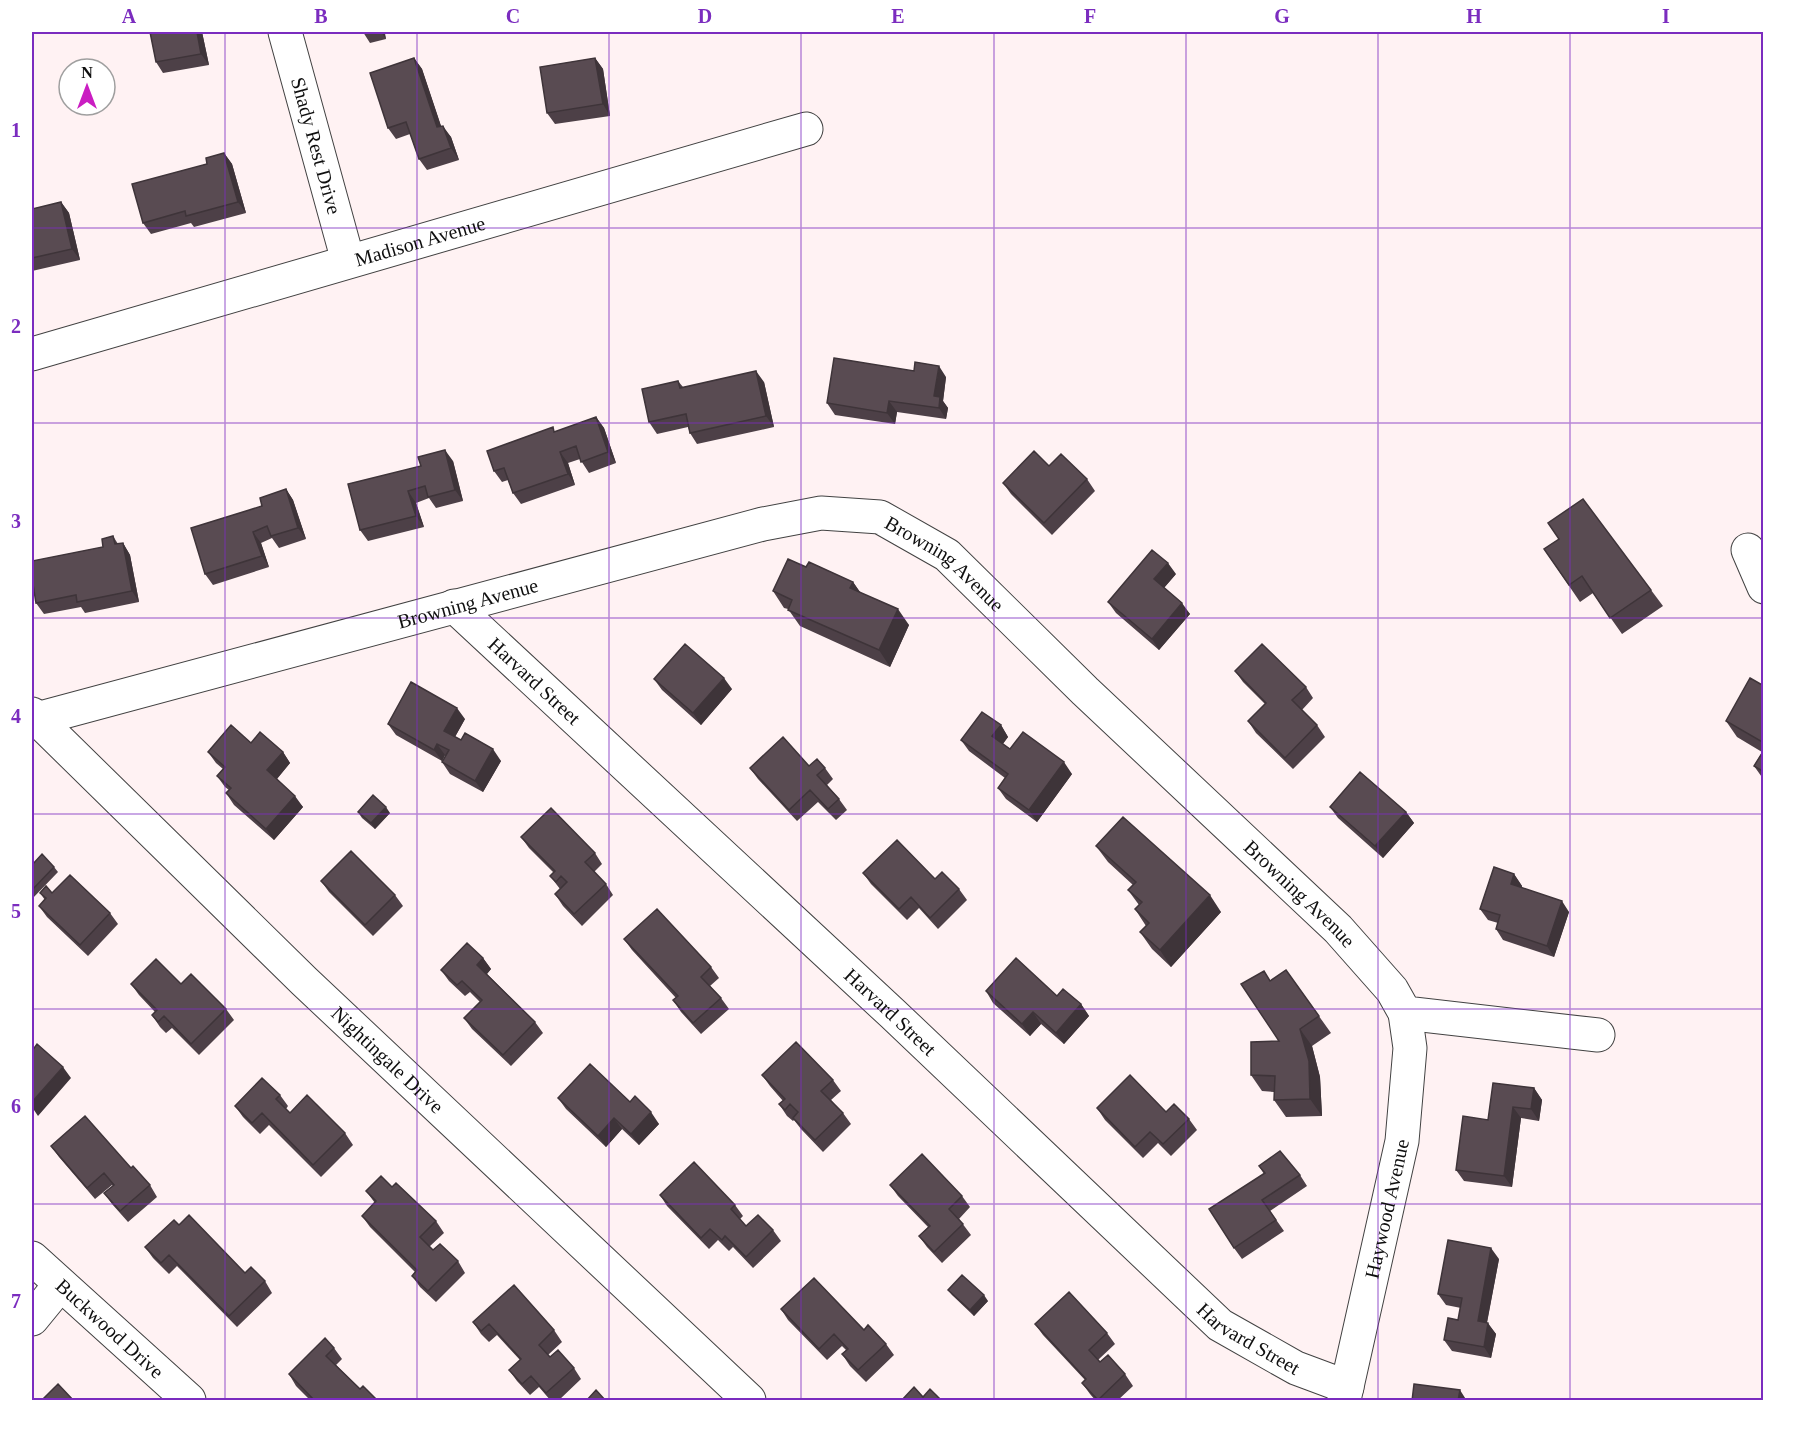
<svg xmlns="http://www.w3.org/2000/svg" width="1795" height="1432" viewBox="0 0 1795 1432" font-family="Georgia,serif">
	<rect width="100%" height="100%" fill="#fff2f3"/>
	<g fill="none" stroke-linecap="round" stroke-linejoin="round">
		<g stroke="#424242" stroke-width="35">
			<g id="minor">
				<path id="s1" d="M285 32 348 261"/>
				<path id="s2" d="M32 354 806 129"/>
				<path d="M1748 550 1764 587"/>
				<path id="s3" d="M454 606 893 1014 1220 1325 1296 1368 1347 1387"/>
				<path id="s4" d="M32 714 304 981 749 1400"/>
				<path id="s5" d="M37 719 763 524 821 513 880 517 947 555 1085 691 1338 929 1392 990 1405 1013 1598 1035"/>
				<path id="s6" d="M32 1258 189 1400"/>
				<path d="M32 1319 59 1286"/>
				<path id="s7" d="M1344 1400 1402 1141 1410 1048 1405 1013"/>
			</g>
		</g>
		<use href="#minor" stroke="#fff" stroke-width="33"/>
	</g>
	<path fill="#4d4047" d="M150 32H202L209 65 163 73 156 62Z
		M363 32H390L385 33 386 39 370 43Z
		M414 58 422 69 441 126 451 137 459 160 427 170 419 159 410 134 396 139 388 128Z
		M595 58 603 69 610 116 555 124 547 113Z
		M224 153 232 164 246 213 194 227 191 223 151 234 143 223 207 164Z
		M61 202 69 213 80 260 32 271V209Z
		M946 377 943 401 948 408 946 419 897 412 895 424 835 415 827 403Z
		M678 381 683 387 764 382 774 427 697 444 690 433 688 427 657 434 649 422Z
		M596 417 604 428 616 463 589 473 580 459 568 463 575 485 521 504 513 493 508 480 502 482 494 471 555 432Z
		M453 461 463 501 436 508 429 498 416 503 424 527 368 541 360 530 348 484Z
		M1087 479 1095 491 1052 535 1011 494 1003 483Z
		M286 489 293 500 306 539 279 548 272 538 261 543 269 567 213 585 205 574 262 506Z
		M113 536 118 544 123 543 130 555 139 602 85 613 81 607 44 614 36 603 103 547Z
		M1544 549 1651 590 1663 606 1622 634 1593 593 1580 602Z
		M806 567 853 582 860 592 909 625 890 667 800 626 788 609 784 608 773 591Z
		M1176 574 1164 588 1190 614 1159 650 1116 613 1108 602Z
		M1235 671 1306 687 1313 698 1302 710 1317 725 1325 737 1293 769 1256 733 1248 721 1265 704 1243 682Z
		M654 679 732 689 701 725 662 690Z
		M1764 686V780L1754 766 1762 752 1737 737 1726 721Z
		M465 719 455 737 501 761 483 792 450 774 442 762 446 756 445 755 442 761 396 735 388 724Z
		M1001 725 1008 737 1003 744 1010 749 1072 774 1037 822 1006 799 998 788 1005 778 969 751 961 740Z
		M251 743 283 752 290 763 277 779 303 807 274 840 234 805 226 793 229 790 225 787 217 776 223 769 216 763 208 752Z
		M809 766 825 768 833 779 827 785 839 799 847 810 836 820 818 802 797 821 758 779 750 768Z
		M1330 807 1406 812 1414 823 1383 858 1338 818Z
		M358 812 390 813 375 829 362 818Z
		M521 837 595 853 602 864 594 872 606 884 613 895 582 926 563 906 555 894 560 889 550 876 554 873 529 848Z
		M1096 846 1221 912 1171 967 1152 949 1140 932 1146 926 1135 909 1139 905 1128 890 1133 885 1108 862Z
		M32 865 54 867 58 872 32 899Z
		M863 873 935 879 959 889 967 900 938 929 919 908 907 920 871 884Z
		M1514 874 1522 886V888L1569 912 1554 957 1503 940 1496 929 1498 923 1488 920 1480 909Z
		M321 881 395 895 403 906 373 936 329 892Z
		M40 893H52L110 913 118 924 88 956 47 917 39 906 45 900Z
		M624 939 711 967 719 978 710 986 721 998 729 1009 701 1034 681 1012 673 1000 676 998 632 950Z
		M483 958 491 969 487 974 535 1022 543 1033 511 1066 472 1029 464 1018 480 1002 470 992 465 996 449 981 441 970Z
		M1286 970 1331 1033 1312 1046 1320 1077 1322 1116 1286 1117 1274 1100V1092L1262 1091 1251 1075 1279 1041 1271 981Z
		M131 984H181L226 1009 234 1020 199 1055 172 1028 166 1033 160 1027 152 1015 155 1012 139 995Z
		M986 991 1057 996 1081 1004 1089 1016 1064 1044 1041 1024 1030 1036 993 1003Z
		M762 1075 833 1080 841 1091 831 1100 843 1113 851 1124 823 1152 801 1129 794 1120 793 1121 787 1116 779 1104 783 1101 770 1086Z
		M1534 1088 1542 1100 1539 1121 1521 1118 1512 1187 1464 1181 1456 1170 1488 1120Z
		M280 1095 288 1106 286 1109 290 1113 345 1133 353 1145 321 1177 269 1125 260 1134 243 1117 235 1106Z
		M558 1098 630 1102 659 1124 639 1145 622 1129 606 1147 566 1109Z
		M1097 1108 1166 1112 1189 1119 1197 1130 1171 1156 1158 1143 1143 1158 1105 1120Z
		M51 1146 131 1168 150 1185 157 1197 128 1222 112 1204 104 1193 113 1186 112 1185 95 1199 59 1157Z
		M1259 1166 1300 1175 1307 1186 1270 1211 1284 1231 1242 1259 1234 1248 1264 1174Z
		M890 1185 962 1196 970 1207 959 1219 971 1235 942 1263 927 1247 919 1236 928 1227 898 1196Z
		M392 1187 436 1221 444 1233 429 1247 433 1250 458 1261 465 1273 436 1302 420 1287 412 1276 415 1272 370 1227 362 1216 375 1203 366 1191Z
		M660 1195 735 1205 743 1216 740 1219 746 1226 773 1230 781 1241 753 1268 733 1247 729 1251 718 1240 709 1249 667 1206Z
		M179 1225 245 1273 265 1281 272 1293 237 1327 177 1266 169 1274 153 1258 145 1247Z
		M1499 1259 1487 1323 1496 1334 1491 1358 1452 1351 1444 1340 1458 1320 1461 1308 1446 1305 1438 1294Z
		M948 1290 988 1301 974 1316 952 1295Z
		M781 1309 864 1330 886 1344 894 1355 866 1382 850 1366 842 1354 846 1350 842 1346 827 1360 788 1320Z
		M473 1322 554 1330 562 1342 548 1355 550 1357 574 1368 581 1379 558 1401H551L539 1387 530 1395 517 1381 509 1370 520 1360 497 1335 489 1342 481 1334Z
		M1035 1324 1107 1333 1115 1344 1098 1360 1100 1362 1125 1374 1133 1386 1117 1401H1096L1090 1394 1082 1383 1085 1380 1043 1335Z
		M334 1348 342 1359 336 1365 360 1389 378 1401H311L296 1386 289 1374Z"/>
	<path fill="#3e3439" d="M197 32H202L209 65 201 54Z
		M381 32H384L386 39Z
		M414 58 422 69 445 138 437 127Z
		M595 58 603 69 610 116 603 104Z
		M443 126 451 137 459 160 451 148Z
		M224 153 232 164 246 213 238 202Z
		M61 202 69 213 80 260 72 249Z
		M939 366 946 377 943 401 948 408 946 419 939 408 934 396Z
		M756 371 764 382 774 427 766 416Z
		M889 401 897 412 895 424 887 413Z
		M596 417 604 428 616 463 608 452Z
		M445 450 453 461 463 501 455 490Z
		M560 452 568 463 575 485 568 474Z
		M286 489 293 500 306 539 298 528Z
		M408 491 416 503 424 527 416 516Z
		M253 532 261 543 269 567 262 556Z
		M123 543 130 555 139 602 132 591Z
		M1168 563 1176 574 1162 590 1154 579Z
		M853 582 864 598 850 588Z
		M1182 603 1190 614 1159 650 1152 639Z
		M898 609 909 625 890 667 879 650Z
		M724 678 732 689 701 725 693 713Z
		M457 708 465 719 452 742 444 731Z
		M1001 725 1008 737 1000 747 992 736Z
		M437 744 445 755 442 761 434 750Z
		M493 749 501 761 483 792 475 781Z
		M283 752 290 763 275 781 267 770Z
		M1064 762 1072 774 1037 822 1029 810Z
		M295 796 303 807 274 840 266 829Z
		M386 807 390 813 375 829 371 823Z
		M1406 812 1414 823 1383 858 1375 846Z
		M1514 874 1522 886 1519 895 1511 884Z
		M1210 895 1221 912 1171 967 1160 950Z
		M1562 901 1569 912 1554 957 1547 946Z
		M483 958 491 969 485 976 477 965Z
		M1081 1004 1089 1016 1064 1044 1056 1033Z
		M1033 1012 1041 1024 1030 1036 1022 1024Z
		M1300 1029 1312 1046 1320 1077 1322 1116 1310 1099Z
		M63 1067 71 1078 38 1116 32 1107V1102Z
		M1534 1088 1542 1100 1539 1121 1531 1109Z
		M1513 1107 1521 1118 1512 1187 1504 1176Z
		M651 1112 659 1124 639 1145 631 1134Z
		M614 1118 622 1129 606 1147 598 1136Z
		M1491 1248 1499 1259 1485 1332 1478 1321Z
		M984 1295 988 1301 974 1316 970 1310Z
		M1488 1323 1496 1334 1491 1358 1484 1347Z
		M1460 1390 1467 1401H1458Z"/>
	<path fill="#594b52" stroke="#3e3439" stroke-width="1.5" d="M150 32H197L201 54 156 62Z
		M414 58 437 127 443 126 451 148 419 159 406 122 388 128 370 73Z
		M595 58 603 104 547 113 540 67Z
		M224 153 238 202 186 216 185 211 143 223 132 184 207 164 206 158Z
		M61 202 72 249 32 258V209Z
		M834 358 914 371 915 362 939 366 934 396 940 397 939 408 889 401 887 413 827 403Z
		M756 371 766 416 690 433 686 414 649 422 642 389 678 381 680 388Z
		M596 417 608 452 581 462 576 446 560 452 568 474 513 493 504 468 494 471 487 451 553 427 554 432Z
		M445 450 455 490 428 497 425 486 408 491 416 516 360 530 348 484 421 466 418 457Z
		M1034 451 1049 466 1061 454 1087 479 1044 523 1003 483Z
		M286 489 298 528 271 536 267 526 253 532 262 556 205 574 191 528 262 506 260 498Z
		M1583 499 1651 590 1610 618 1582 576 1569 585 1544 549 1559 539 1548 523Z
		M113 536 115 544 123 543 132 591 77 602 76 595 36 603 32 578V561L103 547 102 539Z
		M1152 550 1168 563 1154 579 1182 603 1152 639 1108 602Z
		M788 559 806 567 809 562 853 582 850 588 898 609 879 650 788 610 792 600 773 591Z
		M685 644 724 678 693 713 654 679Z
		M1262 644 1306 687 1292 700 1317 725 1285 758 1248 721 1266 703 1235 671Z
		M1750 678 1764 686V743L1726 721Z
		M411 682 457 708 444 731 461 740 465 733 493 749 475 781 442 762 449 750 437 744 434 750 388 724Z
		M982 712 1001 725 992 736 1010 749 1023 732 1064 762 1029 810 998 788 1008 774 961 740Z
		M231 725 251 743 260 732 283 752 267 770 295 796 266 829 226 793 231 788 217 776 225 767 208 752Z
		M783 737 809 766 817 759 825 768 817 775 839 799 828 809 810 790 789 810 750 768Z
		M1764 750V772L1754 766Z
		M1360 772 1406 812 1375 846 1330 807Z
		M373 795 386 807 371 823 358 812Z
		M551 808 595 853 585 862 606 884 574 914 555 894 567 882 561 876 556 882 550 876 555 871 521 837Z
		M1123 817 1210 895 1160 950 1140 932 1149 923 1135 909 1142 902 1128 890 1136 882 1096 846Z
		M897 840 935 879 942 872 959 889 930 918 911 897 899 909 863 873Z
		M351 851 395 895 365 925 321 881Z
		M42 854 54 867 32 890V865Z
		M1494 867 1514 874 1511 884 1562 901 1547 946 1496 929 1500 915 1480 909Z
		M70 875 110 913 80 945 39 906 46 898 40 893 46 886 52 893Z
		M657 909 711 967 701 977 721 998 693 1023 673 1000 678 996 624 939Z
		M467 943 483 958 477 965 535 1022 503 1055 464 1018 482 1000 462 981 457 985 441 970Z
		M1016 958 1057 996 1063 989 1081 1004 1056 1033 1033 1012 1022 1024 986 991Z
		M156 959 181 984 191 974 226 1009 191 1044 164 1016 158 1022 152 1015 157 1010 131 984Z
		M1286 970 1319 1016 1300 1029 1309 1061 1310 1099 1274 1100 1275 1076 1251 1075V1042L1279 1041 1241 984 1264 971 1270 981Z
		M796 1042 833 1080 821 1091 843 1113 815 1140 793 1118 798 1112 790 1104 785 1110 779 1104 785 1099 762 1075Z
		M37 1044 63 1067 32 1102V1051Z
		M590 1064 630 1102 635 1096 651 1112 631 1134 614 1118 598 1136 558 1098Z
		M1130 1075 1166 1112 1174 1104 1189 1119 1163 1144 1150 1132 1135 1147 1097 1108Z
		M262 1078 280 1095 276 1099 290 1113 307 1095 345 1133 313 1165 262 1113 252 1123 235 1106Z
		M1493 1083 1534 1088 1531 1109 1513 1107 1504 1176 1456 1170 1463 1116 1488 1120Z
		M85 1116 131 1168 133 1166 150 1185 120 1211 104 1193 114 1185 104 1173 87 1188 51 1146Z
		M1280 1151 1300 1175 1262 1200 1276 1220 1234 1248 1209 1209 1265 1173 1259 1166Z
		M922 1154 962 1196 949 1209 963 1224 934 1252 919 1236 930 1226 890 1185Z
		M694 1162 735 1205 731 1209 746 1226 758 1215 773 1230 746 1257 725 1236 722 1240 710 1229 701 1238 660 1195Z
		M381 1176 392 1187 396 1183 436 1221 420 1237 433 1250 440 1244 458 1261 428 1291 412 1276 417 1270 362 1216 376 1201 366 1191Z
		M189 1215 245 1273 251 1267 265 1281 229 1316 169 1255 161 1263 145 1247 174 1220 179 1225Z
		M1448 1240 1491 1248 1478 1321 1488 1323 1484 1347 1444 1340 1448 1318 1458 1320 1462 1298 1438 1294Z
		M962 1275 984 1295 970 1310 948 1290Z
		M814 1278 864 1330 868 1325 886 1344 858 1370 842 1354 848 1349 834 1334 819 1349 781 1309Z
		M514 1285 554 1330 539 1345 550 1357 558 1350 574 1368 546 1393 531 1376 522 1384 509 1370 521 1359 489 1324 481 1331 473 1322Z
		M1069 1292 1107 1333 1089 1350 1100 1362 1108 1355 1125 1374 1098 1400 1082 1383 1086 1379 1035 1324Z
		M325 1338 334 1348 326 1356 360 1389 363 1386 378 1401H315L289 1374Z
		M58 1384 74 1401H41Z
		M1414 1384 1460 1390 1458 1401H1412Z
		M914 1387 923 1397 930 1389 942 1401H901Z
		M596 1390 606 1401H586Z"/>
	<path fill="none" stroke="#7b2cbf" stroke-width="1.5" stroke-opacity="0.55" d="M225 32V1400M417 32V1400M609 32V1400M801 32V1400M994 32V1400M1186 32V1400M1378 32V1400M1570 32V1400M32 228H1764M32 423H1764M32 618H1764M32 814H1764M32 1009H1764M32 1204H1764"/>
	<g text-anchor="middle" stroke-width="6" stroke-linejoin="round" paint-order="stroke">
		<g font-size="20" fill="#0f0f0f" stroke="#fff">
			<text dy="7" stroke="none"><textPath href="#s1" startOffset="118">Shady Rest Drive</textPath></text>
			<text dy="7" stroke="none"><textPath href="#s2" startOffset="404">Madison Avenue</textPath></text>
			<text dy="7" stroke="none"><textPath href="#s5" startOffset="950">Browning Avenue</textPath></text>
			<text dy="7" stroke="none"><textPath href="#s5" startOffset="446">Browning Avenue</textPath></text>
			<text dy="7" stroke="none"><textPath href="#s3" startOffset="110">Harvard Street</textPath></text>
			<text dy="7" stroke="none"><textPath href="#s5" startOffset="1436">Browning Avenue</textPath></text>
			<text dy="7" stroke="none"><textPath href="#s3" startOffset="596">Harvard Street</textPath></text>
			<text dy="7" stroke="none"><textPath href="#s4" startOffset="496">Nightingale Drive</textPath></text>
			<text dy="7" stroke="none"><textPath href="#s7" startOffset="196">Haywood Avenue</textPath></text>
			<text dy="7" stroke="none"><textPath href="#s6" startOffset="105">Buckwood Drive</textPath></text>
			<text dy="7" stroke="none"><textPath href="#s3" startOffset="1082">Harvard Street</textPath></text>
		</g>
	</g>
	<rect width="1795" height="1432" fill="none" stroke="#ffffff" stroke-width="66"/>
	<g transform="translate(87 87)"><circle r="28" fill="#ffffff" stroke="#9f9f9f" stroke-width="1.5"/>
	<path d="M0-4.5L10 22L0 15L-10 22Z" fill="#ca1dc2"/>
	<text y="-9" font-size="16" font-weight="bold" text-anchor="middle" fill="#0f0f0f">N</text>
	</g>
	<rect x="33" y="33" width="1729" height="1366" fill="none" stroke="#7b2cbf" stroke-width="2"/>
	<g font-size="20" text-anchor="middle" font-weight="bold" fill="#7b2cbf">
		<text x="129" y="23">A</text>
		<text x="321" y="23">B</text>
		<text x="513" y="23">C</text>
		<text x="705" y="23">D</text>
		<text x="898" y="23">E</text>
		<text x="1090" y="23">F</text>
		<text x="1282" y="23">G</text>
		<text x="1474" y="23">H</text>
		<text x="1666" y="23">I</text>
		<text x="16" y="137">1</text>
		<text x="16" y="333">2</text>
		<text x="16" y="528">3</text>
		<text x="16" y="723">4</text>
		<text x="16" y="918">5</text>
		<text x="16" y="1113">6</text>
		<text x="16" y="1308">7</text>
	</g>
</svg>
